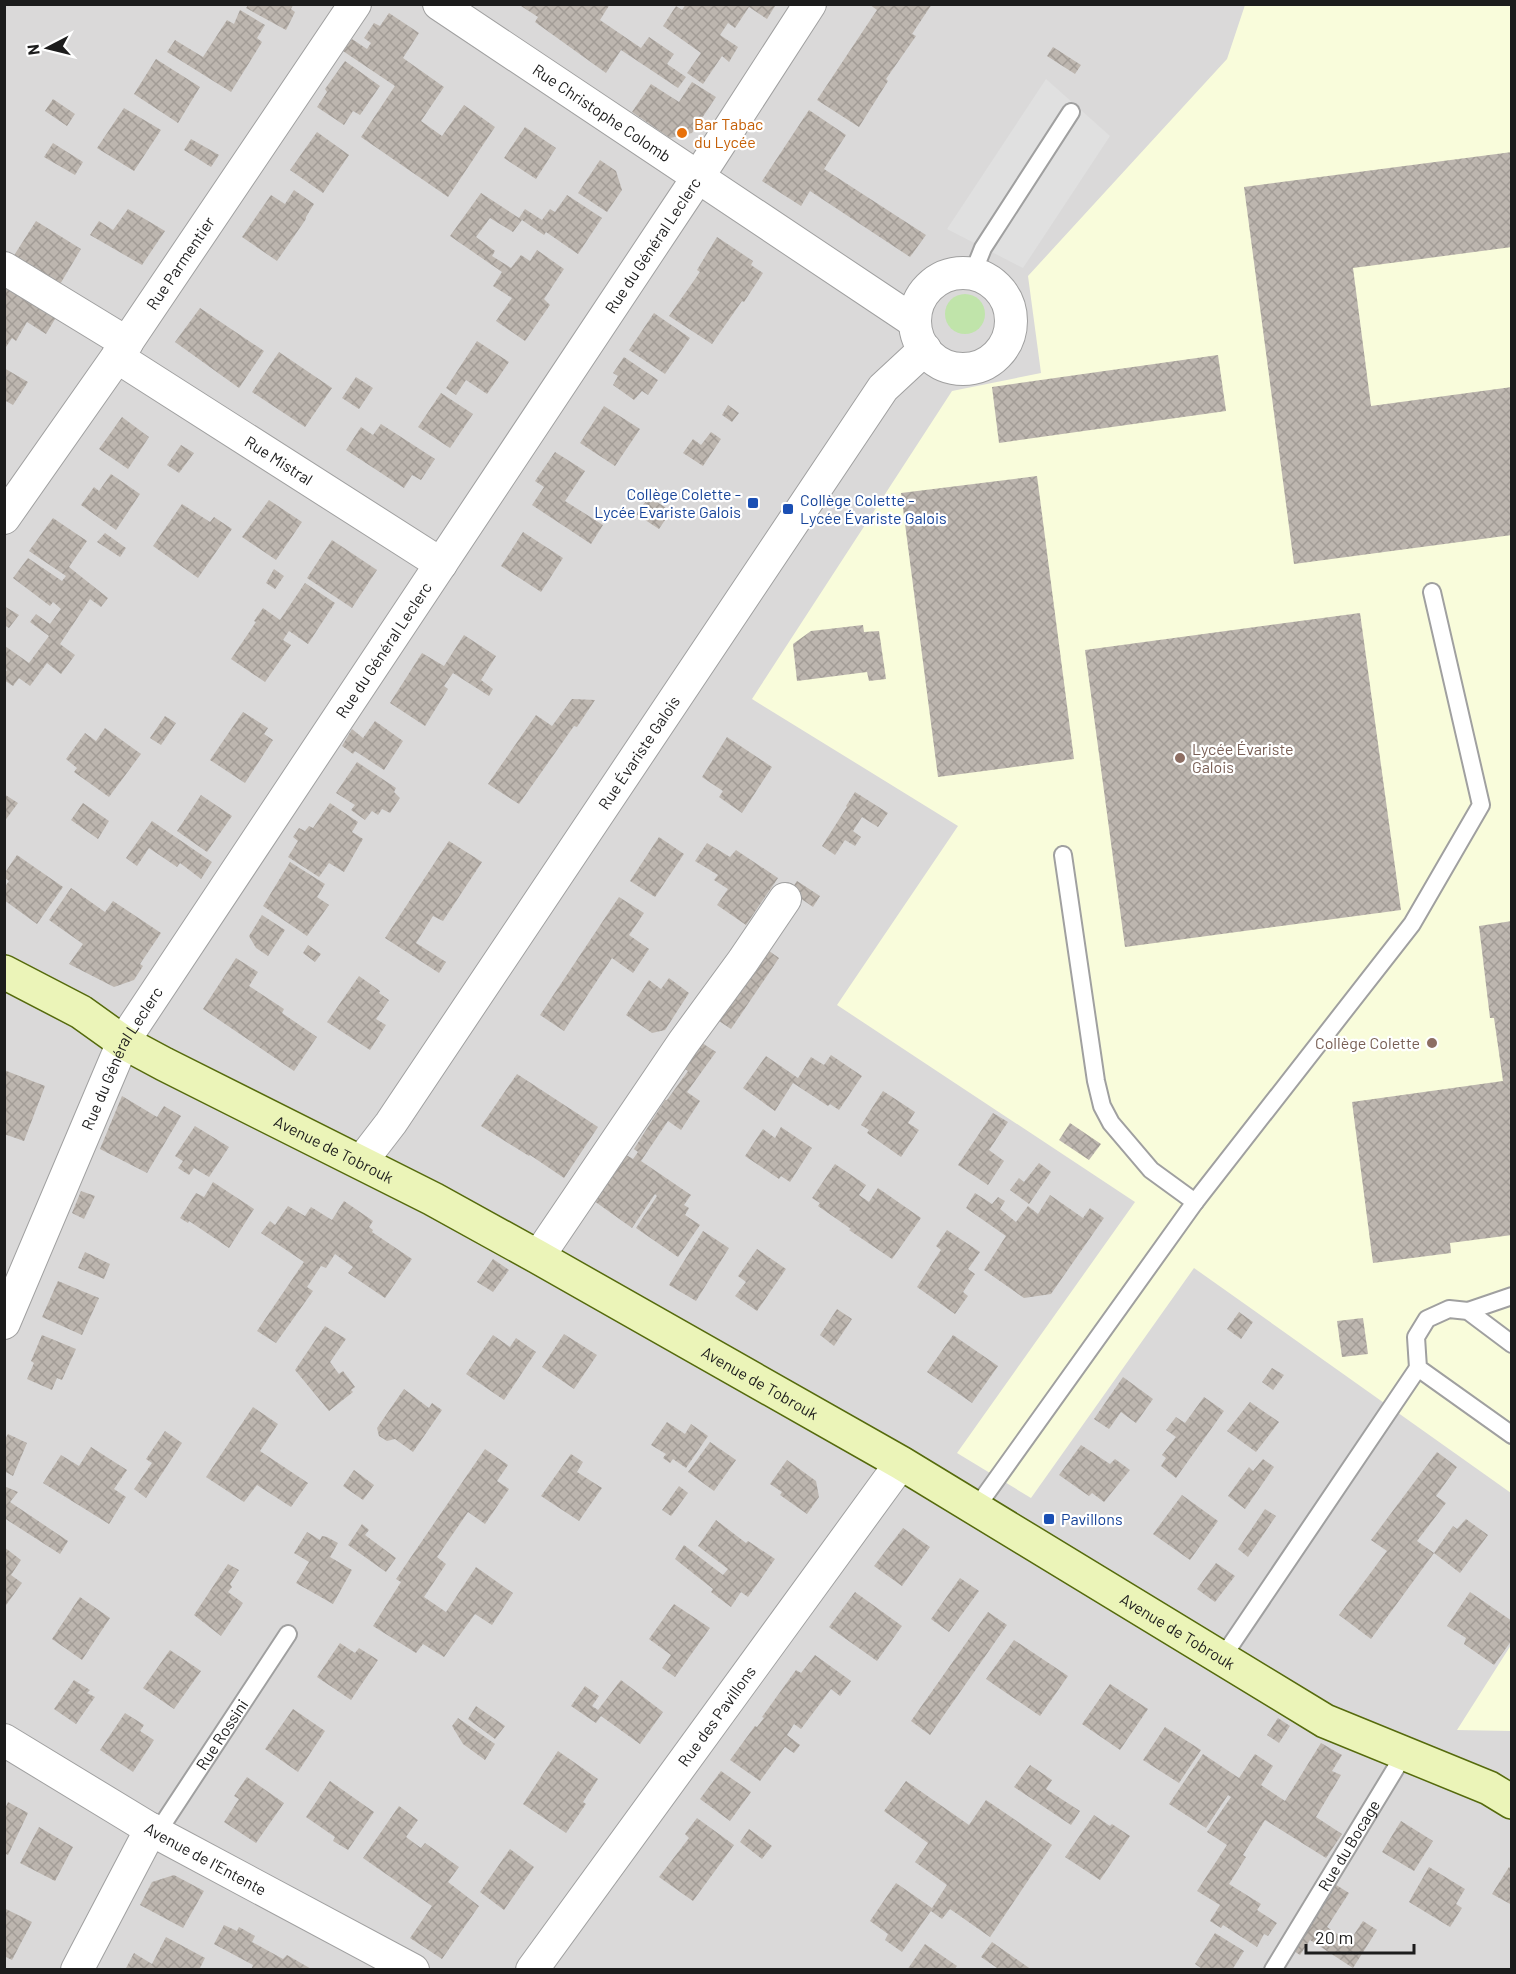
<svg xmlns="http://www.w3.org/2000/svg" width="1516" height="1974" viewBox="0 0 1516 1974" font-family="Barlow,sans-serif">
	<defs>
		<pattern id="building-cross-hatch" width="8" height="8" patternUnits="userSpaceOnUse" patternTransform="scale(1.5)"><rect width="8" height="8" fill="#bdb6af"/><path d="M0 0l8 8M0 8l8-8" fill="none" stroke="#a29c96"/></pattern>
	</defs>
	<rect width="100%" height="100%" fill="#edeae2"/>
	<path fill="#dad9d9" d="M5 5H1511V1969H5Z"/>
	<path fill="#f9fcdb" d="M1245 5H1511V1493L1194 1268 1031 1498 957 1453 1135 1202 837 1005 958 826 752 699 952 391 1041 373 1028 276 1227 59Z
		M1511 1645V1731L1457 1730Z"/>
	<path fill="#c0e4aa" d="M945 314a20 20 0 1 1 40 0a20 20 0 1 1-40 0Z"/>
	<path fill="#e0e0e0" d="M1046 79 1110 136 1023 268 947 229Z"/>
	<path fill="url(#building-cross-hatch)" d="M518 4H610L600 20 641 48 649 37 674 54 667 64 686 77 678 88 621 50 606 73 535 22 538 17Z
		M686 4H773L775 6 767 19 749 7 735 28 728 23 720 35 738 47 729 62 722 56 703 84 687 73 701 53 663 26 676 6 682 10Z
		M869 4H932L912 34 916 36 886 79 888 81 859 127 817 100 877 10Z
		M248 5H293L291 9 295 12 286 30 246 8Z
		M240 10 265 25 257 38 262 42 231 92 167 52 175 40 203 57 227 20 234 24Z
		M389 13 419 33 403 58 444 87 421 121 442 136 464 105 495 127 448 197 361 137 395 86 343 51 352 39 367 49 371 43 364 38 374 23 380 26Z
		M1053 47 1081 65 1075 74 1047 56Z
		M156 59 200 87 178 123 134 94Z
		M345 61 380 86 360 115 353 111 344 125 317 107 327 92 325 89Z
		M692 82 716 97 692 133 670 138 632 112 651 84 679 102Z
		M53 99 75 114 67 126 45 111Z
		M124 108 161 130 134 171 97 148Z
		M809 110 846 135 824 169 926 235 910 257 810 191 801 206 762 181Z
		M525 127 556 148 536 179 504 158Z
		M317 132 349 155 323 193 290 170Z
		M191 139 219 155 211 167 184 150Z
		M53 143 83 162 75 175 44 157Z
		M1512 152V247L1353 268 1371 406 1512 387V535L1294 564 1244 187Z
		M600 160 616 171 622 190 607 212 578 193Z
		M294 190 314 204 306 217V219L277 261 242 237 271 195 285 204Z
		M481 193 519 218 525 209 542 220 550 209 555 212 567 195 602 218 578 254 546 232 544 235 522 220 513 232 490 218 476 237 495 251 492 256 511 268 521 255 530 261 537 250 564 269 544 299 550 305 525 341 496 321 512 298 493 286 502 272 450 236Z
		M128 209 165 231 142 265 90 235 99 221 113 230Z
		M36 221 81 249 59 286 13 257Z
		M717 237 753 261 751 265 763 273 744 302 742 301 712 344 669 316 700 272 697 270Z
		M4 281 58 314 46 334 27 322 16 341 12 338 4 350Z
		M200 308 264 351 239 388 175 342Z
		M654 313 690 338 665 374 629 350Z
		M477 341 509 362 487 394 466 380 456 395 446 388Z
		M279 352 332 388 305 427 252 392Z
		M1218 355 1226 411 999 443 992 387Z
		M624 357 658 380 648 395 642 391 634 400 613 385 618 376 613 373Z
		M4 368 28 382 13 405 4 400Z
		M356 377 373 388 359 409 342 398Z
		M441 393 473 414 450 448 418 427Z
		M728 405 739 413 732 422 722 415Z
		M604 406 640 429 615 466 580 443Z
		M122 417 149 437 128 469 99 449Z
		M381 424 435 459 421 480 412 475 404 488 346 450 361 427 373 435Z
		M711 432 721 439 703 466 683 453 693 439 701 445Z
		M181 445 194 453 179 473 167 465Z
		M555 452 585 471 565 501 603 525 591 544 532 505 544 487 535 481Z
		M111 474 140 494 116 530 81 505 94 487 99 491Z
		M1037 476 1074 759 938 777 901 493Z
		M649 497 671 511 659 529 636 514Z
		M269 500 302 522 276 560 242 537Z
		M182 504 210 522 214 517 232 529 198 578 153 546Z
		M53 518 87 541 69 567 108 598 101 607 90 599 60 644 75 655 61 674 47 663 30 686 19 678 13 686 4 680V674L7 670 5 668V646L29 663 49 636 30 622 36 614 50 624 61 609 53 602 50 606 13 578 28 558 62 581 66 576 29 551Z
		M523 532 563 558 541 592 501 566Z
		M105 533 126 548 120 557 97 542Z
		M332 540 377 570 352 608 307 578Z
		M274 569 284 576 275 589 266 583Z
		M305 583 335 603 308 644 289 631 283 640 291 645 265 682 231 659 256 622 254 621 263 608 280 620Z
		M4 606 19 615 9 628 4 625Z
		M1360 613 1401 910 1125 947 1085 650Z
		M863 625 864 632 879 631 886 679 869 681 867 672 797 681 793 644 811 631Z
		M464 635 496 656 481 680 493 689 489 696 453 673 444 686 448 689 425 726 390 703 422 653 444 666Z
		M572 699 595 700 577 727 574 726 519 804 488 784 536 715 552 726Z
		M243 712 268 728 264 734 273 740 245 783 210 760Z
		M165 716 176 723 161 745 150 738Z
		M375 721 403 741 384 770 355 751 353 754 342 746 352 729 363 738Z
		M105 728 141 754 109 797 74 772 77 768 66 759 85 733 96 741Z
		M727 737 772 767 742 813 719 797 723 791 702 777Z
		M357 762 396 788 394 792 400 798 390 813 382 809 378 815 372 811 365 820 351 810 355 805 336 793Z
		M855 792 888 813 878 827 862 817 853 831 861 837 855 846 845 840 835 855 822 846 847 807 846 806Z
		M4 794 18 803 4 822Z
		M201 795 232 816 207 852 177 831Z
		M83 803 109 821 98 839 71 820Z
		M330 803 358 822 352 832 363 839 344 872 329 863 319 877 288 857 298 841 293 837 299 828 305 831 309 826 313 828Z
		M152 821 212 862 201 879 180 863 177 867 149 848 137 866 126 858Z
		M659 837 684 854 655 897 630 881Z
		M449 841 482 862 443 921 433 916 416 943 446 962 439 973 385 938Z
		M707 843 730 857 736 850 778 878 746 925 717 905 728 889 714 880 718 875 695 861Z
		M17 855 63 887 37 924 4 900V888L9 881 4 877V874Z
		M290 862 325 884 317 897 329 905 307 936 263 906Z
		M797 881 820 896 813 907 790 891Z
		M71 888 105 912 113 901 161 933 140 964 143 966 134 980 114 987 69 964 83 944 49 920Z
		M619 897 644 913 629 935 649 949 633 973 612 958 564 1031 540 1015Z
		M262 915 285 930 268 956 256 948 249 936Z
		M1512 921V1235L1450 1243 1451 1253 1373 1263 1352 1102 1503 1081 1494 1018H1490L1479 926Z
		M308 945 321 954 315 962 303 953Z
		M762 946 779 958 731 1029 713 1017Z
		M236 958 258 972 249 986 284 1009 282 1013 317 1037 294 1071 203 1009Z
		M359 976 380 991 379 993 389 1000 376 1019 386 1025 370 1050 327 1022Z
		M669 978 689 993 665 1030 652 1033 626 1015 649 980 661 989Z
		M693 1037 716 1052 687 1092 700 1101 681 1130 668 1121 641 1161 691 1195 684 1205 689 1208 685 1215 700 1225 678 1257 636 1228 657 1196 655 1194 632 1228 590 1198 621 1152 633 1159 638 1152 634 1149 665 1100H667L688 1071 675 1062Z
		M831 1055 862 1076 839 1110 830 1104 828 1106 793 1083 775 1111 743 1088 766 1056 798 1078 811 1057 824 1065Z
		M4 1070 45 1086 24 1141 4 1134Z
		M517 1074 598 1127 564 1178 530 1155 529 1156 481 1126Z
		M883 1091 915 1112 908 1123 919 1130 901 1157 867 1133 869 1130 861 1125Z
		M122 1096 157 1117 164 1106 181 1116 147 1173 100 1149Z
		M993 1113 1008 1122 989 1150 1004 1161 988 1185 958 1165Z
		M1070 1123 1101 1144 1089 1160 1059 1140Z
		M195 1126 229 1147 209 1177 194 1168 189 1175 178 1168 183 1161 175 1156Z
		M781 1127 812 1148 790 1182 781 1176 779 1179 745 1156 763 1129 775 1138Z
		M1039 1163 1051 1172 1029 1204 1010 1190 1019 1178 1024 1182Z
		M835 1164 866 1185 859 1195 869 1202 878 1188 921 1218 892 1259 849 1230 851 1229 818 1206 820 1203 812 1198Z
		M213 1182 254 1209 229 1248 189 1221 188 1223 180 1218 196 1193 204 1197Z
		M81 1191 95 1196 84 1219 72 1213Z
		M975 1193 992 1204 998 1197 1005 1201 1000 1209 1016 1222 1028 1206 1038 1214 1050 1195 1083 1218 1090 1208 1104 1218 1051 1294 1024 1298 984 1270 1006 1236 966 1208Z
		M344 1201 373 1221 369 1227 373 1230 372 1232 412 1259 385 1298 348 1273 353 1267 335 1254 326 1268 321 1266 307 1287 313 1291 276 1343 257 1331 304 1262 261 1233 270 1221 275 1225 288 1206 305 1216 311 1207 332 1220Z
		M947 1230 980 1252 968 1269 975 1274 963 1292 968 1296 955 1314 917 1287 941 1250 936 1246Z
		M703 1231 729 1248 696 1301 669 1285Z
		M757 1249 786 1269 757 1311 735 1296 746 1282 738 1276Z
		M85 1252 110 1264 104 1279 78 1268Z
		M493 1259 509 1270 493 1292 477 1282Z
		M58 1281 99 1298 82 1335 42 1317Z
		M837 1309 852 1319 834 1346 820 1335Z
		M1239 1312 1253 1322 1241 1339 1227 1329Z
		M1363 1318 1368 1354 1342 1357 1337 1321Z
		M325 1326 346 1339 330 1362 339 1374 343 1371 355 1387 351 1390 353 1392 329 1411 295 1370Z
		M564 1334 597 1355 574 1389 542 1367Z
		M42 1335 76 1349 62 1380 57 1378 52 1390 27 1379 34 1363 31 1361Z
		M493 1335 510 1347 516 1338 536 1352 504 1400 466 1374Z
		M953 1335 998 1366 972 1403 927 1372Z
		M1272 1368 1284 1375 1273 1390 1262 1382Z
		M1123 1377 1153 1399 1136 1423 1121 1412 1109 1429 1094 1419Z
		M404 1389 429 1408 432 1403 442 1410 413 1452 395 1439 387 1441 379 1436 377 1428Z
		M1204 1397 1224 1411 1176 1478 1161 1466 1166 1458 1162 1455 1176 1437 1166 1430 1176 1417 1185 1423Z
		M1250 1402 1279 1422 1256 1452 1227 1431Z
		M253 1407 278 1424 260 1451 308 1483 291 1507 257 1485 244 1502 206 1477Z
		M667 1422 685 1434 691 1424 708 1436 686 1468 673 1459 670 1463 663 1458 666 1454 651 1445Z
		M165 1431 182 1443 146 1498 134 1489 152 1463 146 1459Z
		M8 1434 27 1443 13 1476 4 1471V1441Z
		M710 1442 736 1460 714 1491 688 1472Z
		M1081 1445 1110 1464 1115 1459 1130 1470 1104 1502 1092 1493 1089 1496 1059 1475Z
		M91 1447 127 1470 114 1489 126 1497 109 1524 43 1483 61 1455 79 1466Z
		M485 1449 508 1465 497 1481 509 1489 485 1524 468 1512 437 1557 446 1564 424 1597 446 1612 476 1567 513 1593 492 1625 475 1614 444 1657 423 1644 416 1653 373 1626 401 1582 396 1579Z
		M1437 1452 1457 1467 1436 1496 1446 1503 1417 1541 1434 1553 1371 1639 1339 1615 1387 1551 1371 1540Z
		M571 1454 583 1462 577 1472 602 1488 579 1521 541 1496Z
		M1263 1459 1274 1467 1245 1509 1228 1496 1249 1467 1253 1471Z
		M787 1460 816 1481 819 1497 807 1514 780 1495 782 1492 770 1484Z
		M354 1470 374 1485 363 1500 343 1486Z
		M4 1486 18 1492 10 1502 68 1541 60 1554 4 1518Z
		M679 1486 688 1493 671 1516 662 1510Z
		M1182 1495 1218 1521 1190 1560 1153 1534Z
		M1265 1509 1276 1516 1248 1557 1238 1549Z
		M1466 1519 1488 1535 1460 1573 1434 1553 1453 1526 1457 1529Z
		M716 1520 746 1543 748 1541 775 1559 748 1597 741 1592 731 1607 711 1592 713 1589 675 1559 684 1545 723 1575 728 1569 698 1546Z
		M362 1524 369 1530 365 1535 396 1558 386 1572 348 1545Z
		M903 1528 930 1547 902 1586 874 1566Z
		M307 1532 320 1540 322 1536 327 1537 338 1543 330 1557 352 1570 333 1604 296 1583 309 1562 294 1553Z
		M4 1547 21 1560 11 1575 22 1583 4 1608Z
		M1216 1563 1235 1576 1215 1602 1197 1589Z
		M228 1564 239 1570 230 1584 232 1587 228 1592 243 1603 221 1636 194 1615Z
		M960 1578 979 1591 949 1632 931 1619Z
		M855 1592 902 1626 877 1661 829 1627Z
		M1470 1592 1512 1621V1640L1494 1665 1464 1644 1466 1638 1447 1626Z
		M80 1597 110 1618 82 1660 52 1639Z
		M674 1604 710 1628 675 1677 662 1668 671 1655 649 1639Z
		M988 1612 1007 1625 930 1735 911 1721Z
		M1014 1640 1068 1676 1040 1716 986 1679Z
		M340 1643 355 1653 359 1648 378 1660 351 1700 317 1677Z
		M170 1650 201 1671 174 1709 143 1688Z
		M815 1655 851 1681 840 1696 831 1689 801 1729 794 1724 787 1735 800 1745 794 1753 785 1747 760 1781 730 1760 755 1726 757 1727 764 1718 762 1717 796 1670 801 1673Z
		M74 1680 90 1690 87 1693 95 1697 76 1724 54 1709Z
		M621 1680 663 1712 640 1744 601 1716 596 1723 571 1706 585 1686 599 1696 592 1706 598 1710Z
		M1110 1684 1148 1709 1120 1750 1082 1724Z
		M476 1706 505 1726 495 1739 468 1719Z
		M293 1709 325 1731 298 1772 265 1749Z
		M125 1713 144 1725 140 1731 154 1740 133 1772 100 1750Z
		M458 1718 495 1744 485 1760 463 1744 452 1726Z
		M1278 1718 1290 1726 1279 1743 1267 1735Z
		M1165 1727 1201 1750 1179 1783 1143 1760Z
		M1321 1743 1342 1755 1332 1771 1341 1775 1316 1817 1342 1834 1326 1858 1265 1820 1243 1855 1246 1857 1229 1884 1261 1904 1257 1910 1277 1923 1268 1936 1264 1934 1257 1947 1223 1925 1221 1928 1210 1921 1220 1905 1197 1891 1227 1845 1207 1832 1231 1797 1228 1795 1206 1828 1169 1804 1203 1754 1239 1778 1255 1754 1273 1766 1261 1785 1285 1801Z
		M558 1751 598 1779 583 1802 586 1804 566 1833 523 1804Z
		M1030 1765 1052 1780 1046 1789 1080 1811 1071 1825 1014 1787Z
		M721 1771 751 1792 730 1821 700 1799Z
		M247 1777 284 1803 256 1843 224 1822 239 1799 234 1796Z
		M330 1781 374 1812 348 1850 333 1841 335 1837 306 1817Z
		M906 1781 969 1825 986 1800 1052 1845 990 1937 950 1909 942 1919 931 1911 902 1952 885 1940 888 1934 870 1921 896 1883 932 1908 947 1885 915 1862 928 1843 884 1811Z
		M8 1802 28 1813 8 1855 4 1853V1811Z
		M399 1806 418 1820 406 1837 421 1848 425 1843 459 1867 448 1882 479 1906 442 1959 410 1938 432 1906 363 1858Z
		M1094 1815 1110 1826 1112 1824 1130 1836 1100 1880 1065 1857Z
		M697 1818 734 1845 693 1901 659 1877 689 1838 685 1834Z
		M1401 1821 1433 1841 1414 1871 1382 1852Z
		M39 1827 73 1847 55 1881 20 1863Z
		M749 1829 772 1846 762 1859 740 1842Z
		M510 1849 534 1867 504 1910 480 1892Z
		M1429 1867 1465 1889 1456 1904 1462 1908 1450 1927 1409 1902Z
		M1509 1867 1512 1869V1905L1492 1894Z
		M174 1875 204 1891 183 1928 140 1905 152 1882Z
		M1333 1883 1349 1893 1327 1927 1349 1942 1363 1921 1377 1930 1353 1968 1310 1940 1300 1955 1294 1951Z
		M4 1908 32 1922 12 1960 4 1956Z
		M224 1925 237 1931 239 1927 255 1936 252 1942 283 1959 287 1955 313 1970H251L253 1965 214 1944Z
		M1215 1933 1244 1951 1232 1970H1204L1195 1964Z
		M166 1937 205 1958 199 1970H125L134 1953 152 1964Z
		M992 1942 1032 1970H1000L981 1957Z
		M925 1944 957 1966 954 1970H907Z"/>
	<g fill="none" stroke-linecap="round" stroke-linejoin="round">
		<g stroke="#a0a0a0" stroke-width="20">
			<g id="lane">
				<path d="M973 273 983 248 1071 112"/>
				<path d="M1063 855 1096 1081 1102 1106 1111 1123 1151 1170 1195 1202"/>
				<path d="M1468 1311 1512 1296"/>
				<path d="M1512 1344 1468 1311 1449 1309 1427 1319 1416 1337 1418 1368 1512 1435"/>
				<path d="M976 1508 1195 1202 1412 924 1481 805 1432 592"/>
				<path d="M1222 1658 1418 1368"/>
				<path id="s1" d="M157 1833 288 1634"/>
				<path id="s2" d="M1273 1970 1405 1753"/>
			</g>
		</g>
		<g stroke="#a0a0a0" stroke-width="34">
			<g id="street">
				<path id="s3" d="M439 4 915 322"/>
				<path d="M4 268 127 343"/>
				<circle cx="963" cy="321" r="48"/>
				<path id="s4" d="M117 357 441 564"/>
				<path id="s5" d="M4 518 117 357 355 4"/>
				<path id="s6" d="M361 1162 391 1123 883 388 925 349"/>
				<path d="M538 1257 683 1043 743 961 785 899"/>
				<path id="s7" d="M4 1323 123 1042 698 177 810 4"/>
				<path id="s8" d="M4 1740 157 1833 413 1970"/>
				<path d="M77 1970 151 1829"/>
				<path id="s9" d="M532 1970 901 1463"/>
			</g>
		</g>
		<g stroke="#556a0c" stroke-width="36">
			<g id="secondary">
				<path id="s10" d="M4 972 81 1012 123 1042 164 1064 433 1199 538 1257 901 1463 1325 1721 1489 1788 1512 1802"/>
			</g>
		</g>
		<use href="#lane" stroke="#fff" stroke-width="16"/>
		<use href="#street" stroke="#fff" stroke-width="32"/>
		<use href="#secondary" stroke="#ebf4b8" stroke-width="33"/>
	</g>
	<circle fill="#e8710a" stroke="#fff" stroke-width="2" cx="682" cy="133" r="6"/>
	<g fill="#1a4fb4" stroke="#fff" stroke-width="2">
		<rect x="747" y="497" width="12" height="12" rx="3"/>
		<rect x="782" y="503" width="12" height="12" rx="3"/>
		<rect x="1043" y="1513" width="12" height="12" rx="3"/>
	</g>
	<g fill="#8d6e63" stroke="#fff" stroke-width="2">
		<circle cx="1180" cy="758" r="6"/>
		<circle cx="1432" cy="1043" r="6"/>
	</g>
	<g text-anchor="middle" stroke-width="4.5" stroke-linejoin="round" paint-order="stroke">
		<g font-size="16" fill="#1c1c1c" stroke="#fff">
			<text dy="6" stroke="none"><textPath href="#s3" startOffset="196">Rue Christophe Colomb</textPath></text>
			<text dy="6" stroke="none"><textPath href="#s7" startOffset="1262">Rue du Général Leclerc</textPath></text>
			<text dy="6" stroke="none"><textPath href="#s5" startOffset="310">Rue Parmentier</textPath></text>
			<text dy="6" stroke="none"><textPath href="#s4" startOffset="192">Rue Mistral</textPath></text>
			<text dy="6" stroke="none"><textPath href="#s7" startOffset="776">Rue du Général Leclerc</textPath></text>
			<text dy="6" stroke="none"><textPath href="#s6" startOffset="495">Rue Évariste Galois</textPath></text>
			<text dy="6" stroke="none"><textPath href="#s7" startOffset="290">Rue du Général Leclerc</textPath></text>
			<text dy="6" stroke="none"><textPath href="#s10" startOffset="375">Avenue de Tobrouk</textPath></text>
			<text dy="6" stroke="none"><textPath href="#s10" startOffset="861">Avenue de Tobrouk</textPath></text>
			<text dy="6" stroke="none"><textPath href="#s10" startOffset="1347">Avenue de Tobrouk</textPath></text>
			<text dy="6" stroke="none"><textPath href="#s9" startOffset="314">Rue des Pavillons</textPath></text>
			<text dy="6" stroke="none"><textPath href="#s1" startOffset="118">Rue Rossini</textPath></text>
			<text dy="6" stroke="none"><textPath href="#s2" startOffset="146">Rue du Bocage</textPath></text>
			<text dy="6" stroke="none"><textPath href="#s8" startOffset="234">Avenue de l'Entente</textPath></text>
		</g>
		<g font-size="16" fill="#c56008" stroke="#fff" text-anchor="start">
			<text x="694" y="130">Bar Tabac<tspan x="694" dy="18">du Lycée</tspan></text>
		</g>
		<g font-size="16" fill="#164399" stroke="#fff" text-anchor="start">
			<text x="741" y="500" text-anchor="end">Collège Colette -<tspan x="741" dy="18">Lycée Evariste Galois</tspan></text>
			<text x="800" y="506">Collège Colette -<tspan x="800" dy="18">Lycée Évariste Galois</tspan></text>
			<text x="1061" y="1525">Pavillons</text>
		</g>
		<g font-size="16" fill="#785e54" stroke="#fff" text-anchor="start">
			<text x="1192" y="755">Lycée Évariste<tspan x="1192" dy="18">Galois</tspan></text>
			<text x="1420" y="1049" text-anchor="end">Collège Colette</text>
		</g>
	</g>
	<rect width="1516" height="1974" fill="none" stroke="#1c1c1c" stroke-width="12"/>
	<g transform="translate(48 48) rotate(263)" stroke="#ffffff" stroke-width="4.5" paint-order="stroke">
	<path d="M0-4.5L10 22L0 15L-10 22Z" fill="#1c1c1c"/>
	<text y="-9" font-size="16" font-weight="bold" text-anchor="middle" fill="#1c1c1c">N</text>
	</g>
	<path d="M1306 1944v9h108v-9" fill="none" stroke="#1c1c1c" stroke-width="3"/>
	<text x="1315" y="1944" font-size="18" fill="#1c1c1c" stroke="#ffffff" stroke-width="4.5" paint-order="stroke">20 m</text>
</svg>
